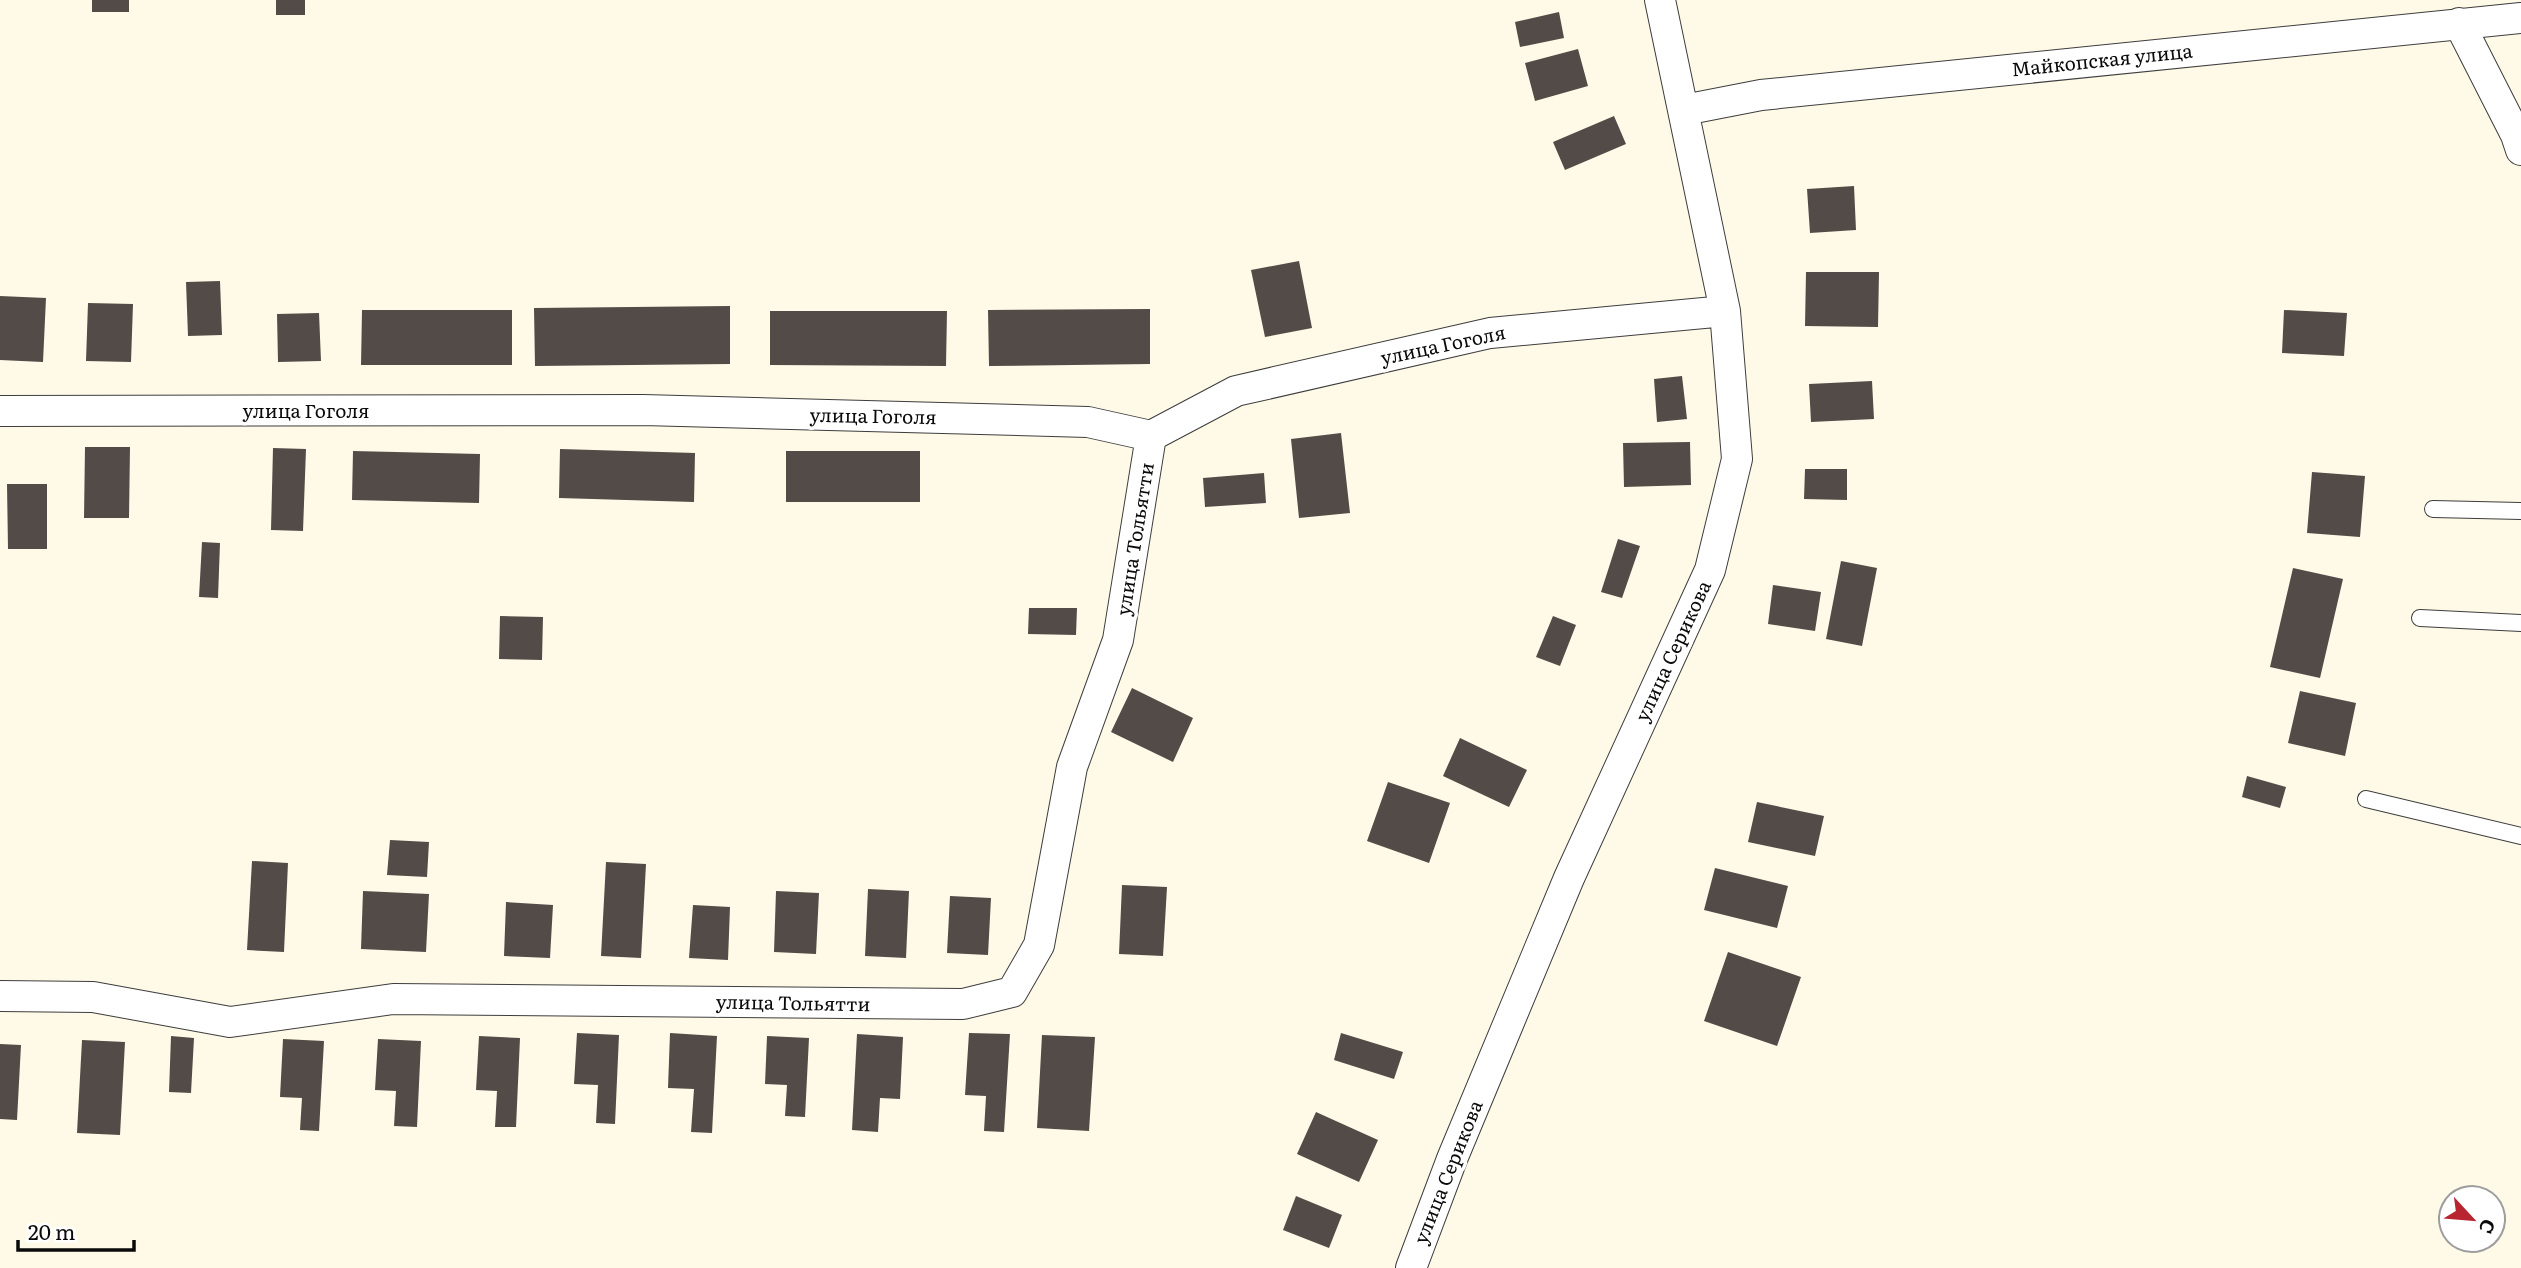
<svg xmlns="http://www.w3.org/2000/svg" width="2521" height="1268" viewBox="0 0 2521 1268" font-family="Literata,serif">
	<rect width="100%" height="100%" fill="#fffae7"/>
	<path fill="#534b47" d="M92 0H129V12H92Z
		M276 0H305V15H276Z
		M1559 12 1564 38 1520 47 1515 22Z
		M1578 49 1588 86 1535 101 1525 63Z
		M1614 116 1626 144 1565 170 1553 142Z
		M1854 186 1856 230 1810 233 1807 189Z
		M1299 261 1312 328 1265 337 1251 270Z
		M1806 272H1879L1878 327 1805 326Z
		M220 281 222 335 188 336 186 282Z
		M0 296 46 298 43 362 0 360Z
		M88 303 133 304 131 362 86 361Z
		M730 306V364L535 366 534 308Z
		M1150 309V364L989 366 988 310Z
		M362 310H512V365H361Z
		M2284 310 2347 313 2344 356 2282 353Z
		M770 311H947L946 366 770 365Z
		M319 313 321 361 278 362 277 314Z
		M1682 376 1687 419 1657 422 1654 379Z
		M1872 381 1874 419 1811 422 1809 384Z
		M1341 433 1350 513 1299 518 1291 439Z
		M1690 442 1691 485 1624 487 1623 443Z
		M85 447H130L129 518H84Z
		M273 448 306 449 303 531 271 530Z
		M560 449 695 453 694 502 559 498Z
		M353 451 480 454 479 503 352 500Z
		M786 451H920V502H786Z
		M1805 469H1847V500L1804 499Z
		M2312 472 2365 476 2360 537 2307 533Z
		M1264 473 1266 503 1205 507 1203 478Z
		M7 484H47V549H8Z
		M1618 539 1640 546 1622 598 1601 592Z
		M202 542 220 543 218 598 199 597Z
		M1841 561 1877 568 1862 646 1826 639Z
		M2293 568 2343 579 2320 678 2270 667Z
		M1773 585 1821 592 1815 631 1768 624Z
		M1029 608H1077L1076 635 1028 634Z
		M500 616 543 617 542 660 499 659Z
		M1553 616 1576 625 1560 666 1536 657Z
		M1132 688 1193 718 1173 762 1111 732Z
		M2300 691 2356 703 2345 756 2288 743Z
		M1460 738 1527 770 1509 807 1443 776Z
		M2247 776 2286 787 2280 808 2242 797Z
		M1388 782 1450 803 1429 863 1367 841Z
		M1757 802 1824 816 1815 856 1748 842Z
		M390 840 429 842 427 877 387 875Z
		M252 861 288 863 284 952 247 950Z
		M606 862 646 864 641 958 601 956Z
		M1715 868 1788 886 1777 928 1704 910Z
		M1122 885 1167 887 1163 956 1119 954Z
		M868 889 909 891 906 958 865 956Z
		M363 891 429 894 426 952 361 949Z
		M776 891 819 893 816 954 774 952Z
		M950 896 991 898 988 955 947 953Z
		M506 902 553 905 550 958 504 956Z
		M693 905 730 907 728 960 689 958Z
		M1728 952 1801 977 1777 1046 1704 1021Z
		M577 1033 619 1035 615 1124 596 1123 598 1085 574 1084Z
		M670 1033 717 1036 712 1133 691 1132 694 1089 668 1088Z
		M969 1033 1010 1034 1004 1132 984 1131 986 1096 965 1095Z
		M1341 1033 1403 1052 1394 1079 1334 1060Z
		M857 1034 903 1037 900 1099 880 1098 878 1132 852 1130Z
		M1042 1035 1095 1037 1089 1131 1037 1128Z
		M171 1036 194 1038 191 1093 169 1092Z
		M479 1036 520 1038 516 1127H495L497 1091 476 1090Z
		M767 1036 809 1038 805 1117 785 1116 787 1085 765 1084Z
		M283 1039 324 1041 319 1131 300 1130 302 1098 280 1097Z
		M378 1039 421 1041 417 1127 394 1126 396 1091 375 1090Z
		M82 1040 125 1042 120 1135 77 1133Z
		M0 1044 21 1045 17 1120 0 1119Z
		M1316 1112 1378 1140 1359 1182 1297 1154Z
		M1296 1196 1342 1215 1329 1248 1283 1230Z"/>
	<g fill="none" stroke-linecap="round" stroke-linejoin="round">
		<g stroke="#3d3d3d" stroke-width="18">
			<path id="service" d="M2433 509 2521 511
				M2420 618 2521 623
				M2366 799 2521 836"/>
		</g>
		<g stroke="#3d3d3d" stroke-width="32">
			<path id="minor" d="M2459 23 2516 135 2521 150
				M1684 110 1761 95 2521 18
				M0 411 643 410 1088 422 1151 436 1236 391 1490 333 1725 311
				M0 996 93 997 230 1022 393 999 963 1004 1012 992 1039 945 1072 767 1118 640 1151 436
				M1411 1268 1452 1159 1569 878 1710 570 1737 459 1725 311 1660 0"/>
		</g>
		<use href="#service" stroke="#fff" stroke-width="16"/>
		<use href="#minor" stroke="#fff" stroke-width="30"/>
	</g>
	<g text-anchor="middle" stroke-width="7" stroke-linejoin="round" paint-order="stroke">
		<g font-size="19" fill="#0a0a0a" stroke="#fff">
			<text transform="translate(2102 60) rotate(-6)" y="7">Майкопская улица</text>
			<text transform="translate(1443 345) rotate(-12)" y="7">улица Гоголя</text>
			<text x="306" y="418">улица Гоголя</text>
			<text transform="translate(873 416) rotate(1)" y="7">улица Гоголя</text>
			<text transform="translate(1135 539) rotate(-81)" y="7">улица Тольятти</text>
			<text transform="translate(1673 651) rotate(-65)" y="7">улица Серикова</text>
			<text transform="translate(793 1003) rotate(1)" y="7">улица Тольятти</text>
			<text transform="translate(1448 1172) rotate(-68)" y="7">улица Серикова</text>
		</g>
	</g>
	<g transform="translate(2472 1219) rotate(116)"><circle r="33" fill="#ffffff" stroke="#9d9d9d" stroke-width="2"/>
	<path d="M0-5L12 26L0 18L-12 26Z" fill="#b8242f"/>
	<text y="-10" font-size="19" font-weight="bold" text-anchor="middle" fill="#0a0a0a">С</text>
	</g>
	<path d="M18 1240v10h116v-10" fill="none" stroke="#0a0a0a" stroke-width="3.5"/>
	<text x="28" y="1240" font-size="21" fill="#0a0a0a" stroke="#ffffff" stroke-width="5" paint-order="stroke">20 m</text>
</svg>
